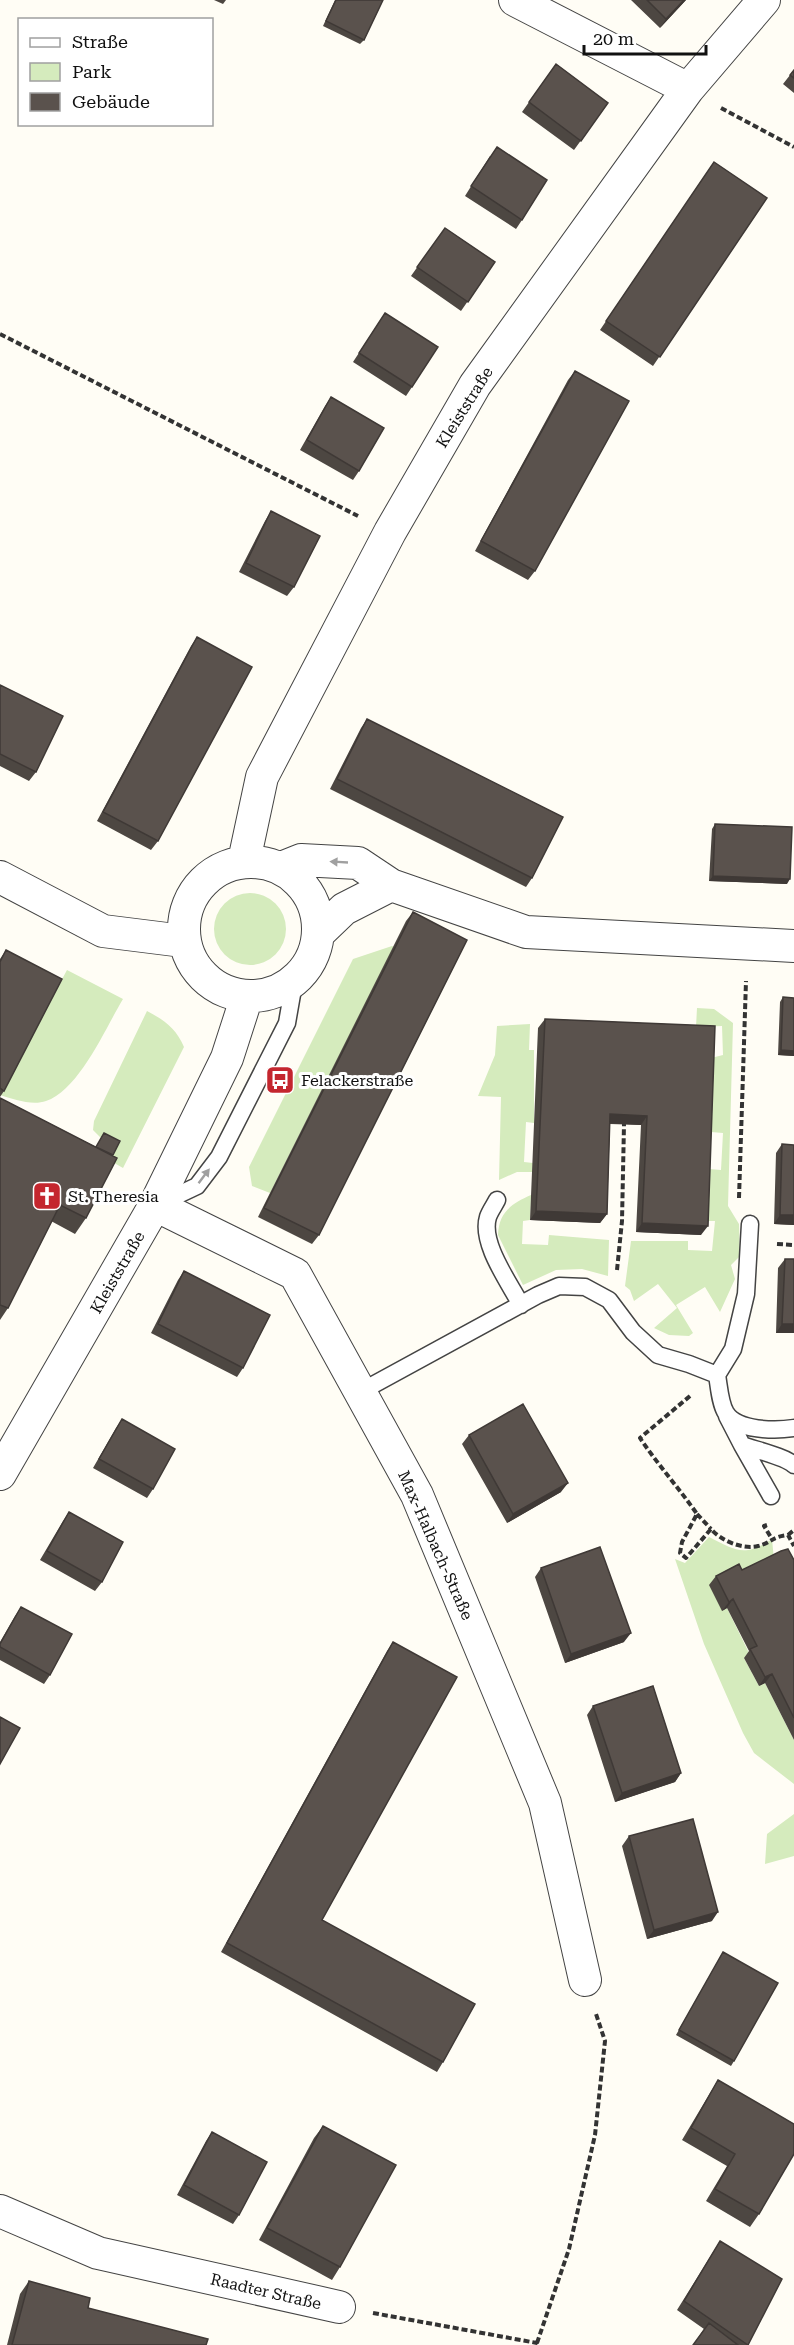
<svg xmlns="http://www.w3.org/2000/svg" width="794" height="2345" viewBox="0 0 794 2345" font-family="'Roboto Serif',serif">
	<rect width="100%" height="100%" fill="#fffdf5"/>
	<path fill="#d5ebbd" d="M214 929a36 36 0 1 1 72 0a36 36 0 1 1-72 0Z
		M392 946 394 947 270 1193 252 1186 249 1167 353 959Z
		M67 970 123 999C105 1029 79 1090 46 1101 32 1106 13 1099 0 1095Z
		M697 1008 714 1009 733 1023 728 1206 739 1224 740 1256 731 1265 735 1279 720 1312 705 1287 676 1305 693 1333 689 1336 669 1335 654 1328 677 1308 658 1284 634 1301 630 1290 625 1286 631 1241H688V1250L712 1251 715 1221H705L709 1169 721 1170 723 1133 711 1132V1058L723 1055 722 1026 696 1027Z
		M147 1011C164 1020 176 1028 184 1047L123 1168 109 1160 116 1146 100 1137 93 1130 94 1121Z
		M530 1024 529 1050H534V1123L526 1122 524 1162 533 1163 532 1172H517L499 1180 501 1097 478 1096 495 1055 497 1026Z
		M531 1195 530 1220 523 1221 522 1244 548 1245 549 1235 609 1240 608 1276 582 1269 556 1270 523 1285 498 1235C499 1212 511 1204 531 1195Z
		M709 1537C736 1551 745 1557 772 1539L774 1560 722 1610 727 1608 750 1655 744 1658 759 1686 765 1683 794 1740V1784L754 1753 743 1733 704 1644 675 1559 685 1563Z
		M794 1814V1856L765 1864 767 1834Z"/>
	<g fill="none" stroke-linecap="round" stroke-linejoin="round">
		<g stroke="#444" stroke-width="19">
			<path id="lane" d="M497 1200C494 1206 490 1211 488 1217 480 1243 509 1282 521 1305
				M159 1204 197 1186 219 1157 287 1023 294 983
				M750 1224 746 1294 733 1349 717 1375C719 1386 720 1404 726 1413 737 1431 776 1431 794 1428
				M360 1392 538 1295 559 1286 585 1287 609 1300 633 1332 658 1355 689 1364 717 1375
				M727 1416 742 1445C756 1450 786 1457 794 1465
				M742 1445 771 1496"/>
		</g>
		<g stroke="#444" stroke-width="34">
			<path id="street" d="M515 0 688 89
				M244 861 262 777 390 532 475 385 688 89 764 0
				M184 929a67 67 0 1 1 134 0a67 67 0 1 1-134 0Z
				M281 868 301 860 358 863 391 885 526 932 794 946
				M0 877 103 931 183 941
				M320 932 344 909 391 885
				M155 1205 295 1274 417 1495 545 1803 585 1980
				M0 1474 155 1205 227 1058 247 996
				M0 2211 98 2253 339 2307"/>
		</g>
		<path stroke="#333" stroke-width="4" stroke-dasharray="6 3" stroke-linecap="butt" d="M721 108 794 147
			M0 334 358 516
			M739 1198 746 981
			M777 1244 794 1245
			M617 1270 622 1221 624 1124
			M690 1396 640 1438C658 1465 679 1488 697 1514L682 1542 680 1553 686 1558 711 1529C720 1540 742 1550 758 1546 771 1543 771 1537 788 1535L794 1546
			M697 1514 711 1529
			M767 1525 764 1526 772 1539
			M788 1535 794 1530
			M373 2313 537 2343 539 2345
			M537 2343 569 2249 595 2135 605 2041 596 2014"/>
		<use href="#lane" stroke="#fff" stroke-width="16"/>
		<use href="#street" stroke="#fff" stroke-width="32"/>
	</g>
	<path fill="#4d4742" d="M214 0H226L223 4Z
		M335 0H383L364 40 360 44 323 26Z
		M631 0H686L660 28Z
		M556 64 608 103 574 150 522 112Z
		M794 70V93L783 84Z
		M490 156 522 220 516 229 465 196Z
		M714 162 767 198 653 366 600 330Z
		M445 228 495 262 461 311 411 276Z
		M385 313 412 387 406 396 353 362Z
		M575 371 535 571 528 580 475 551 568 380Z
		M331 397 359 471 353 480 300 450 325 406Z
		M271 511 294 587 287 596 239 572 265 521Z
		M197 637 158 841 151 850 97 821 191 646Z
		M0 685 36 772 29 781 0 766Z
		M367 719 532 878 526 887 330 789 361 728Z
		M715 824 787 884 709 881 712 829Z
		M413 912 319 1235 312 1244 258 1217 406 921Z
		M6 950 4 1091 0 1097V959Z
		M783 997 794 998V1056L778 1055 780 1002Z
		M545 1019 715 1026 701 1235 636 1232 641 1125 610 1124 607 1214 600 1223 530 1220 538 1028Z
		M0 1098 96 1147 104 1133 113 1156 86 1218 75 1234 51 1221 8 1308 0 1320Z
		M782 1144 794 1225 774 1224 776 1153Z
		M785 1259H794V1333H776L778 1268Z
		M184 1271 243 1368 237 1377 151 1333 178 1280Z
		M122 1419 153 1489 147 1498 93 1468 116 1428Z
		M469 1435 561 1492 507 1523 462 1444Z
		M69 1512 102 1582 95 1591 40 1560 63 1521Z
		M794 1560V1740L765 1683 759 1686 744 1658 749 1651 727 1608 722 1611 709 1585 716 1576Z
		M541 1568 624 1642 565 1663 535 1577Z
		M21 1607 50 1675 44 1684 0 1660V1642L15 1616Z
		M393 1642 322 1920 443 2062 437 2072 221 1952 387 1651Z
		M593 1706 681 1773 675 1782 615 1802 587 1715Z
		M629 1836 712 1921 647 1939 622 1846Z
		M723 1952 734 2061 731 2066 676 2035Z
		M718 2080 759 2214 750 2227 706 2201 727 2166 682 2140 710 2093Z
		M323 2126 340 2267 332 2280 259 2240 314 2138Z
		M212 2132 239 2215 233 2224 177 2195 206 2141Z
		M720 2241 748 2345H693L704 2329 677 2310Z
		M29 2281 88 2308 206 2345H7L20 2294Z"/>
	<path fill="#3f3936" d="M684 0H686L660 28 666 19Z
		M713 876 790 879 787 884 709 881Z
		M781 1050 794 1051V1056L778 1055Z
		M610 1114 647 1116 641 1125 604 1123Z
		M536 1211 607 1214 600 1223 530 1220Z
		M780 1215H794V1225L774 1224Z
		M642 1223 708 1226 701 1235 636 1232Z
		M782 1324H794V1333H776Z
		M568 1483 561 1492 507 1523 513 1514Z
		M733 1599 727 1608 722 1611 729 1602Z
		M631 1633 624 1642 565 1663 571 1654Z
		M772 1674 765 1683 759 1686 765 1677Z
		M681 1773 675 1782 615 1802 622 1793Z
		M718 1912 712 1921 647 1939 654 1930Z"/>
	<path fill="#5a524d" stroke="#3f3936" stroke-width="1.5" d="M336 0H383L364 40 326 21Z
		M647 0H684L666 19Z
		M556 64 608 103 581 141 529 102Z
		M794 70V78L790 75Z
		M497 147 547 180 522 220 471 186Z
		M714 162 767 198 660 357 606 321Z
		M445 228 495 262 468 302 417 267Z
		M385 313 438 347 412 387 359 353Z
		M575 371 629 401 535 571 481 541Z
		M331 397 384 428 359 471 307 440Z
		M271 511 320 536 294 587 246 563Z
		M197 637 252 667 158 841 103 812Z
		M0 685 63 716 36 772 0 754Z
		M367 719 563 817 532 878 337 779Z
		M715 824 792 827 790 879 713 876Z
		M413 912 467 940 319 1235 264 1208Z
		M6 950 62 979 4 1091 0 1088V962Z
		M783 997 794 998V1051L781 1050Z
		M545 1019 715 1026 708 1226 642 1223 647 1116 610 1114 607 1214 536 1211Z
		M0 1098 117 1158 86 1218 60 1205 8 1308 0 1305Z
		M104 1133 120 1141 113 1155 96 1147Z
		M782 1144 794 1145V1215H780Z
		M785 1259H794V1324H782Z
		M184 1271 270 1315 243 1368 158 1324Z
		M523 1404 568 1483 513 1514 469 1435Z
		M122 1419 175 1449 153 1489 99 1459Z
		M69 1512 123 1542 102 1582 47 1551Z
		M600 1547 631 1633 571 1654 541 1568Z
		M788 1549 794 1560V1718L772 1674 765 1677 750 1649 757 1646 733 1599 729 1602 716 1576 739 1564 742 1570 781 1551Z
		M21 1607 72 1634 50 1675 0 1647V1644Z
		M393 1642 457 1677 322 1920 475 2004 443 2062 227 1943Z
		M653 1686 681 1773 622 1793 593 1706Z
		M0 1717 20 1728 0 1764Z
		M693 1819 718 1912 654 1930 629 1836Z
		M723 1952 778 1983 734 2061 679 2030Z
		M718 2080 794 2124V2154L759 2214 715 2189 735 2154 691 2128Z
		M323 2126 396 2165 340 2267 267 2228Z
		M212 2132 267 2162 239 2215 184 2185Z
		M720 2241 782 2279 748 2345 684 2301Z
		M29 2281 90 2298 88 2308 208 2339 206 2345H12Z
		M709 2323 738 2345H693Z"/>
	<defs><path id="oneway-solid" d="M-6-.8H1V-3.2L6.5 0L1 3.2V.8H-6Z" transform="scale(1.5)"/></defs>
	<g fill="#a0a0a0">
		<use href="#oneway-solid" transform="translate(339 862) rotate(-177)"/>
		<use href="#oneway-solid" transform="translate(204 1176) rotate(-53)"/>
	</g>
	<defs>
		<g id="bus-square" transform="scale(1.5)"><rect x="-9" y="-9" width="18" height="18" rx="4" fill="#c4262e" stroke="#fff"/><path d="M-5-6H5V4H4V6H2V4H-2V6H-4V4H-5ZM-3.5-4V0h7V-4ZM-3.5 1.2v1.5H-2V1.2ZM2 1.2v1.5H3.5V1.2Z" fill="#fff"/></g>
		<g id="church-square" transform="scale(1.5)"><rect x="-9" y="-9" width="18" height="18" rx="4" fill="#c4262e" stroke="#fff"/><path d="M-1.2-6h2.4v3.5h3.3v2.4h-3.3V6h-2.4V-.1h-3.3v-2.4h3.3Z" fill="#fff"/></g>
	</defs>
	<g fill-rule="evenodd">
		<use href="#bus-square" x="280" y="1080"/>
		<use href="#church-square" x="47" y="1196"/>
	</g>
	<g text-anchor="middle" stroke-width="6" stroke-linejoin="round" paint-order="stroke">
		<g font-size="16" fill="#111" stroke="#fff">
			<text transform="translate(464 407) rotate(-58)" y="6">Kleiststraße</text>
			<text transform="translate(117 1272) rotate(-60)" y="6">Kleiststraße</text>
			<text transform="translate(436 1545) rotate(66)" y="6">Max-Halbach-Straße</text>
			<text transform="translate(266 2291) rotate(13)" y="6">Raadter Straße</text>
		</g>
		<g font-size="16" fill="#111" stroke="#fff" text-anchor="start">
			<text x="301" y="1086">Felackerstraße</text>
			<text x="68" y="1202">St. Theresia</text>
		</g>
	</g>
	<rect x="18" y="18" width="195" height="108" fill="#ffffff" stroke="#a0a0a0" stroke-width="1.5"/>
	<rect x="30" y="38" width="30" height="9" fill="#ffffff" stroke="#a0a0a0" stroke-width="1.5"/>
	<text x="72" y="48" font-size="18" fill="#111111">Straße</text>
	<rect x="30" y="63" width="30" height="18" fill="#d5ebbd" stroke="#a0a0a0" stroke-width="1.5"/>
	<text x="72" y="78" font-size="18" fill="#111111">Park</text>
	<rect x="30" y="93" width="30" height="18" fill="#5a524d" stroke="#a0a0a0" stroke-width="1.5"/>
	<text x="72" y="108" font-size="18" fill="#111111">Gebäude</text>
	<path d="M584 45v9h122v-9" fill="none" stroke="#111111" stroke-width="3"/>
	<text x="593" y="45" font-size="18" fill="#111111" stroke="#ffffff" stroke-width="4.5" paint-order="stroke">20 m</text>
</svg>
